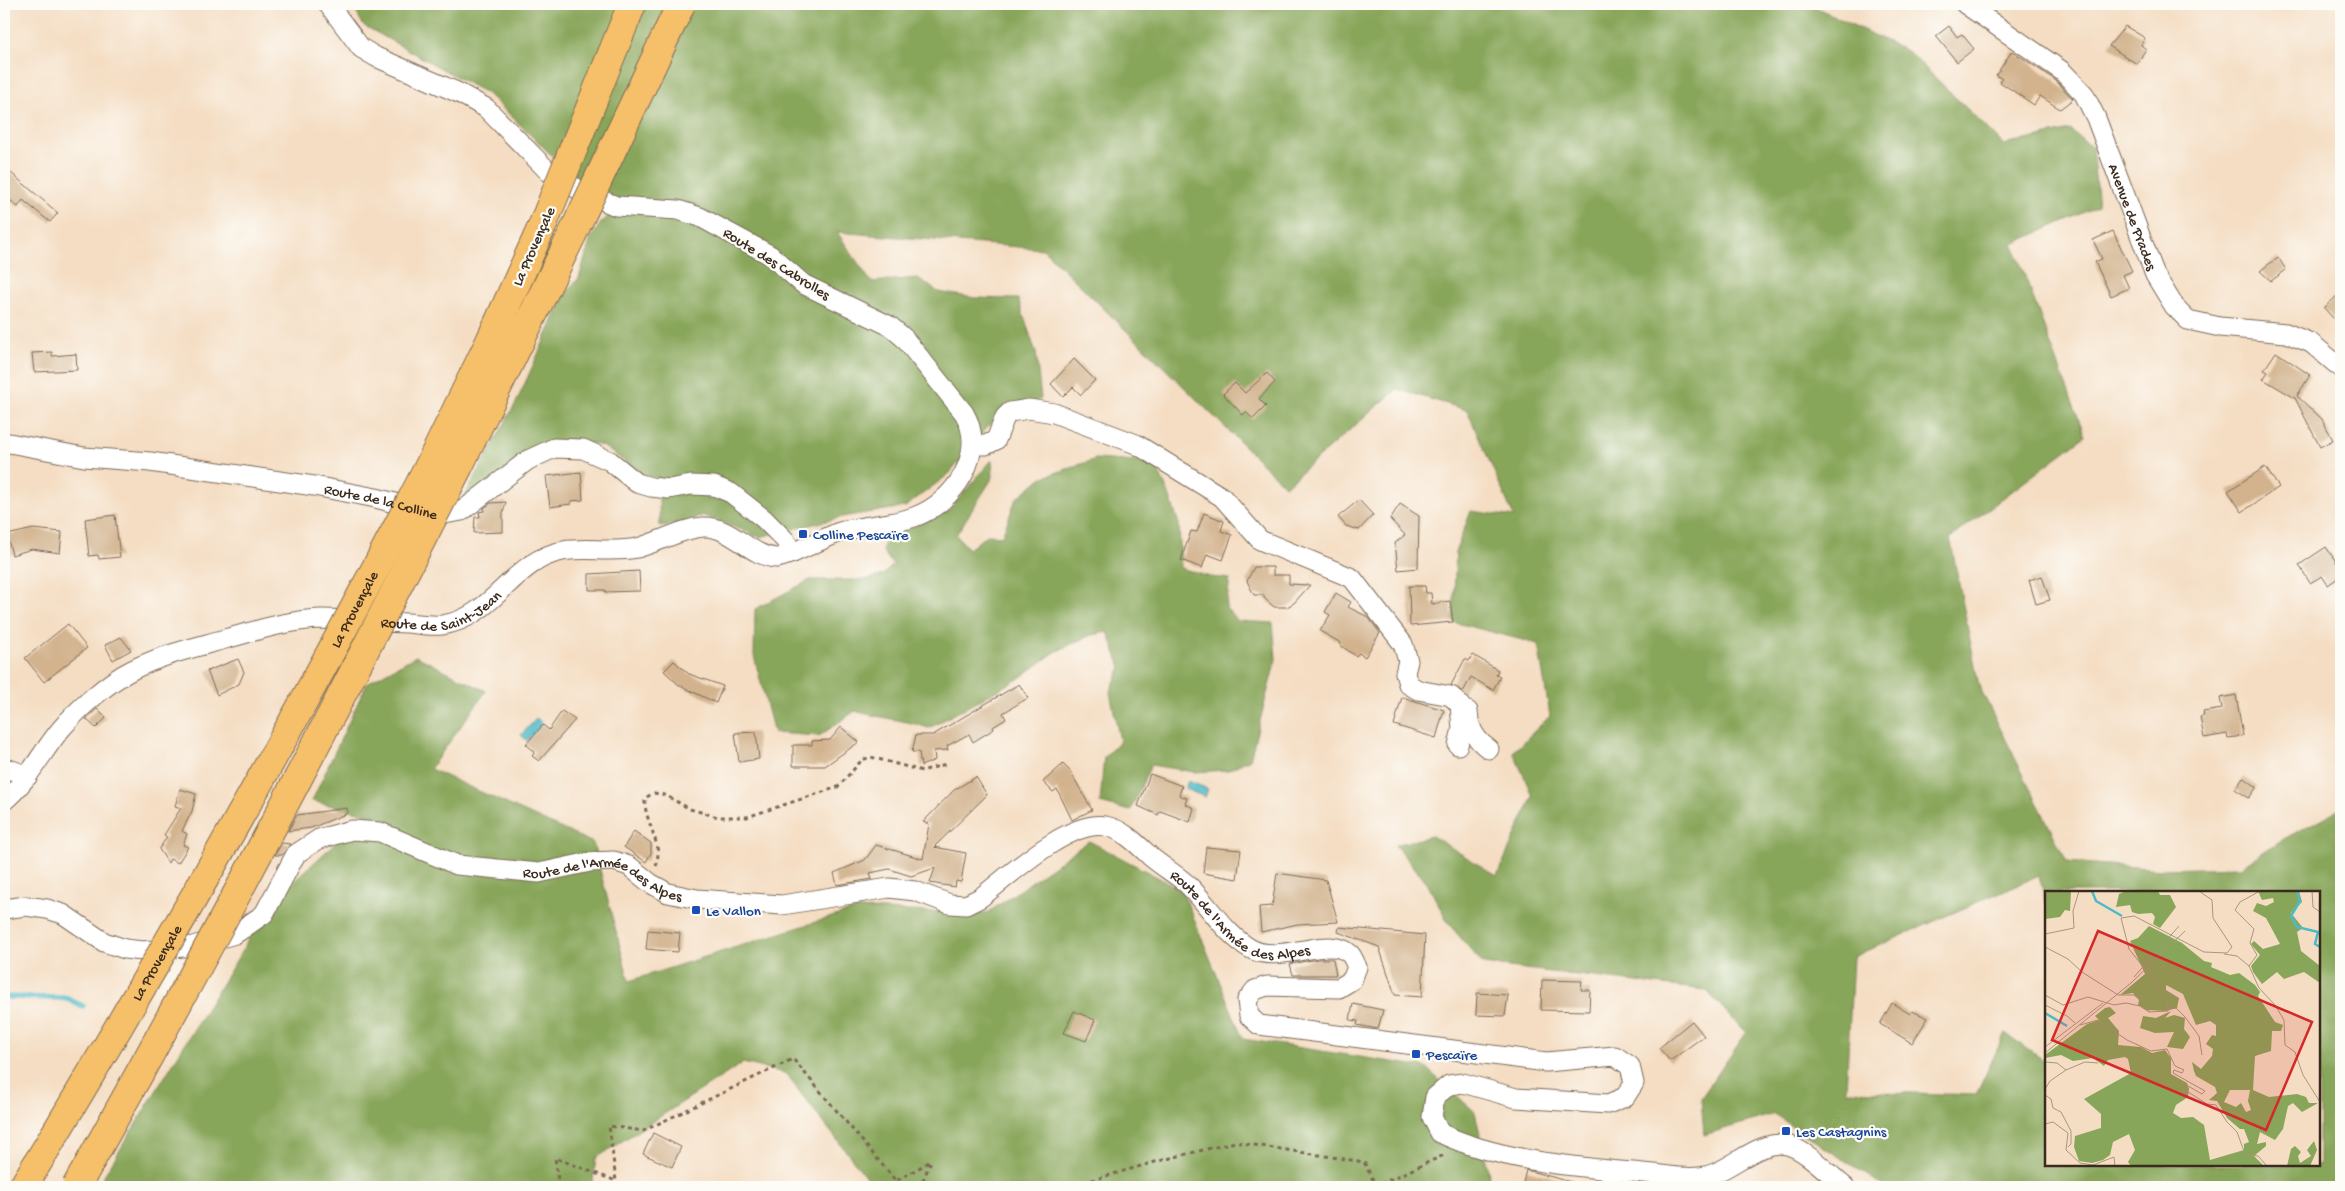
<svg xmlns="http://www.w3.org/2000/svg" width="2345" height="1191" viewBox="0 0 2345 1191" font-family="'Gochi Hand',sans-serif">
	<rect width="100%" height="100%" fill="#fdfcf7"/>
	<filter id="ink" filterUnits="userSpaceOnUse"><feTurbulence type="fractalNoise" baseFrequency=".02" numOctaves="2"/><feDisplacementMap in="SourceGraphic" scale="10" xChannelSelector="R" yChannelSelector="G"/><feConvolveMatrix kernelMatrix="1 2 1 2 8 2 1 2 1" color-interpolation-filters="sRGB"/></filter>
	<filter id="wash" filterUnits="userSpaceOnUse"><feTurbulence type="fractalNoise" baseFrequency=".0096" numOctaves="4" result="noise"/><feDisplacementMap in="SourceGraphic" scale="20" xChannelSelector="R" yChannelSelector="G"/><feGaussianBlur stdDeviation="1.12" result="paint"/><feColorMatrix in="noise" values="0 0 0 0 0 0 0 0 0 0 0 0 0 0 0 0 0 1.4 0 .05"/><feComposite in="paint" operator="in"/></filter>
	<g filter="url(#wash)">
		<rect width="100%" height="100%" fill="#f4ddc2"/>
		<path fill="#88a65a" stroke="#62683c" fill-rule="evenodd" d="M352 4H1809L1909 52 2004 145 2070 130 2092 147 2098 206 2013 244 2085 436 1950 538 1979 686 2067 862 2162 869 2240 867 2282 840 2341 808V1187H1885L1774 1114 1704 1135 1701 1098 1746 1033 1706 990 1483 964 1448 923 1426 881 1395 845 1432 836 1497 876 1533 796 1513 752 1550 716 1538 644 1453 622 1456 550 1471 511 1514 517 1467 410 1397 389 1285 486 1043 249 837 232 871 282 918 278 938 292 975 298 1018 299 1036 353 1041 399 992 422 949 474 905 507 847 516 760 537 702 515 684 523 660 526 658 477 645 476 603 446 570 439 548 444 460 504 517 401 565 294 579 278 591 238 601 223 612 213 489 95 363 25ZM2039 875 2046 904V892H2319V1165H2046V1062L2005 1033 1976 1095 1846 1091 1853 957Z
			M1096 459 1154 463 1167 489 1179 524 1181 568 1210 577 1230 579 1226 608 1238 621 1273 623 1276 659 1250 759 1228 770 1194 772 1151 765 1130 811 1100 803 1104 757 1120 741 1110 692 1121 667 1108 632 1091 635 1055 652 1018 679 929 728C905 720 880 718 855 711L819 736 774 733 754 656 755 609 810 580H865L883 575 893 565 882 550 890 532 911 527 947 512 992 460 993 477 956 535 969 549 987 535 1002 536 1016 499 1041 478Z
			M416 656 486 691 430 769 593 843 629 981 857 909 986 914 1089 841 1182 890 1243 1039 1425 1067 1475 1112 1492 1187H866L870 1182 785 1073 743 1063 596 1158 592 1187H97L236 961 267 906 367 814 312 801 367 683Z"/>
		<path fill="#4dbac8" stroke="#447273" d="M537 718 542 724 527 741 521 735Z
			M1188 781 1208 789 1205 797 1185 789Z"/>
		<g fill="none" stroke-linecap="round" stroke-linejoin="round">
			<path stroke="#4dbac8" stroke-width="5.5" d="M4 997 65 998 83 1006"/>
		</g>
		<g id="blocks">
			<path fill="#d2b38e" d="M1949 26 1957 37 1962 34 1974 49 1957 62 1936 36Z
				M2125 26 2145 38 2141 45 2146 49 2137 64 2109 46Z
				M2012 51 2055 80 2073 99 2060 109 2040 96 2034 105 2000 82 2002 79 1996 75Z
				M4 167 58 213 50 222 23 200 18 207 4 195Z
				M2113 231 2132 271 2123 275 2129 288 2111 296 2095 262 2102 259 2093 240Z
				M2278 257 2286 270 2271 281 2260 271Z
				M2341 292V327L2324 308Z
				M52 352V356L76 354 77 370 34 372 32 353Z
				M2276 352 2310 375 2297 396 2322 419 2333 440 2320 447 2295 398 2263 379 2268 372 2264 370Z
				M1074 359 1095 380 1081 395 1073 387 1063 397 1051 384Z
				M1267 373 1275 382 1259 399 1266 406 1253 419 1246 412 1243 415 1223 394 1235 383 1245 393Z
				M2265 467 2279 487 2242 512 2228 491Z
				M581 472 583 500 571 501V504L550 507 546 476Z
				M1359 500 1373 515 1359 530 1346 526 1338 517Z
				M506 502 503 513V532L474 533 475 517H480L479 512 484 511V508L491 503Z
				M1400 504 1419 516 1418 568 1398 570 1395 543 1405 535 1390 519Z
				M1204 513 1224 521 1221 531 1232 535 1223 560 1207 554 1202 568 1181 560 1191 531 1197 532Z
				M115 515 120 557 99 559 98 555 89 556 85 519Z
				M33 529 62 532 60 553 32 549 12 555 7 535Z
				M2326 547 2341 569V576L2328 585 2322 576 2310 583 2299 565Z
				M1254 567H1273V575H1289V584L1310 585 1294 603 1287 607H1274L1264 598V595H1254L1247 581Z
				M639 571 640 591 605 592V590H589V574Z
				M2042 576 2050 600 2036 604 2029 580Z
				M1409 586H1425L1426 593H1431L1432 604 1450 601 1453 622 1410 626Z
				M1336 593 1351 602 1348 607 1368 617 1380 633 1365 657 1359 653 1356 656 1340 645 1341 643 1320 631 1330 615 1325 612Z
				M68 624 87 648 44 682 25 658Z
				M121 637 131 650 113 660 105 645Z
				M1473 655 1498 670 1496 675 1500 677 1493 690 1471 677 1463 692 1451 685 1465 659 1469 661Z
				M238 659 244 672 239 684 217 695 207 671Z
				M674 661 689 674 723 686 716 703 679 685 664 671Z
				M1019 684 1028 698 1003 713 1006 719 993 727 994 729 973 742 969 734 947 746 948 750 934 751 935 760 921 766 919 752H912L916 735H933Z
				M2236 695 2243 736 2228 738 2227 734 2204 738 2200 717 2204 716 2203 712 2222 709 2220 698Z
				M1402 697 1444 710 1436 738 1394 725Z
				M97 709 106 718 96 728 86 719Z
				M562 711 575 720 539 761 532 756 535 752 526 744 543 725 549 730Z
				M841 727 859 742 825 766H793V745H812V741L830 740Z
				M756 732 759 759 739 762 735 733Z
				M1063 764 1070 771 1092 810 1072 820 1057 789 1053 792 1043 782Z
				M1150 774 1182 786 1179 795 1187 798 1185 804 1194 808 1190 822 1160 811 1158 815 1138 806Z
				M976 777 987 795 934 847 966 853 961 882 956 881 955 887 930 883 935 868 911 876 889 869 870 873 872 879 837 885 834 873 865 860 876 845 923 859 929 824 923 822 954 790Z
				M2243 777 2257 787 2249 798 2235 789Z
				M180 789 196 794 192 811 182 831 187 834 183 845 188 847 178 863 170 859 168 863 159 849 167 837 164 835 181 808 175 806Z
				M347 808 348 813 311 828 288 831 297 815Z
				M634 831 651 843V853L646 862 624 847Z
				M282 843 291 844 282 855H275Z
				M1206 847 1241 850 1237 879 1203 873Z
				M1277 873 1326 880 1338 922 1298 924 1261 932 1259 907 1272 906Z
				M1339 927 1425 935 1422 997 1395 995 1379 947 1338 932Z
				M648 930 680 933 678 952 646 949Z
				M1318 959H1333L1336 975H1293L1290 964Z
				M1542 980 1582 981 1581 990H1590L1589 1011 1541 1010Z
				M1477 993 1508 995 1505 1016 1476 1015Z
				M1892 1003 1910 1014 1912 1011 1928 1018 1912 1043 1880 1024Z
				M1353 1004 1383 1010 1378 1029 1357 1025 1358 1021 1350 1020Z
				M1074 1011 1095 1020 1086 1041 1064 1033Z
				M1692 1021 1704 1036 1670 1061 1659 1048Z
				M653 1133 681 1147 672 1167 643 1154Z
				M1526 1170 1575 1183 1574 1187H1528V1184L1523 1183Z"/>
		</g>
	</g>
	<g filter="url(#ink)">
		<use href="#blocks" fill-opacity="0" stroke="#7c6957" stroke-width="1"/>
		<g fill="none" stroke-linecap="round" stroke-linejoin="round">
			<g stroke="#7c6957" stroke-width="21">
				<g id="minor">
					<path id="s1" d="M1965 4 2062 71 2084 94 2096 118 2155 275 2174 306 2188 320 2220 327 2286 333 2311 343 2341 368"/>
					<path id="s2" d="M4 442 84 457 150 462 314 486 376 498 439 515 462 511 528 460 554 448 583 449 610 461 637 483 651 487 669 489 691 485 714 486 731 493 764 519 785 540 793 553"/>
					<path d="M973 445H986L996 440 1005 417 1010 412 1029 409 1054 413 1136 444 1222 497 1260 540 1352 578 1403 644 1408 661 1405 673 1408 684 1418 690 1451 696 1460 705 1462 729 1458 745"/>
					<path d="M1468 711C1469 728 1475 740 1489 749"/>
					<path d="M4 771 9 769 28 776"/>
					<path id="s3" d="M4 801C28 781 41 753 61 729 78 709 108 682 132 670 161 655 193 648 225 639 256 631 288 620 321 619 349 619 379 622 407 623 418 624 431 626 442 625 494 618 512 560 563 551 587 547 612 553 637 548 660 542 680 529 703 527 732 526 749 556 776 558 786 558 826 537 840 532 864 524 890 526 914 517 954 503 988 453 964 413L904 338 890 326 803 284 770 255 700 217 678 210 616 206 581 191 549 172 486 108 459 93 376 57 361 48 328 4"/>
					<path id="s4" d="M4 909 26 906 47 909 63 914 104 942 125 949 143 951 193 946 235 934 264 914 296 854 319 839 352 830 380 832 457 865 539 873 590 862 614 861 629 866 650 883 668 893 697 899 782 905 889 888 915 891 950 904 966 905 980 898C1009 876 1068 820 1105 826 1123 829 1138 845 1151 857 1164 868 1179 876 1190 887 1210 907 1226 935 1251 949 1279 965 1330 934 1350 954 1353 957 1355 963 1357 967L1352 980 1339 988 1267 986 1255 990 1247 1000 1249 1016 1259 1025 1546 1062 1615 1056 1630 1066 1634 1083 1625 1097 1608 1104 1516 1098 1463 1083 1449 1085 1435 1097 1432 1117 1440 1133C1498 1161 1578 1167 1643 1173 1661 1174 1681 1179 1699 1177 1729 1175 1755 1139 1787 1145 1805 1149 1830 1175 1845 1187"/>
				</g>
			</g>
			<g stroke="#7c6957" stroke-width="30">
				<path id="highway" d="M432 460 490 341 541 229
					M459 466 572 235"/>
			</g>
			<path stroke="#7c6957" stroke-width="3" stroke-dasharray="4 4" stroke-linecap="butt" d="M656 866C664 844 643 820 645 798L654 793 665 795 690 809 718 817H747L838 787 862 760 871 757 922 771 946 764
				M559 1187 555 1158 616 1181 609 1126 643 1131 793 1059 896 1181 931 1161 920 1187
				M1068 1187 1155 1162 1235 1142 1364 1162 1376 1186 1444 1155"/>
			<use href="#minor" stroke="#fff" stroke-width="19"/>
			<use href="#highway" stroke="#f6c06b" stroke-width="28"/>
			<g stroke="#7c6957" stroke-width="30" stroke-linecap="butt">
				<g id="highway-bridge">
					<path d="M541 229 632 4"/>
					<path d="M572 235 681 4"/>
					<path id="s5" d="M23 1187C167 949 305 708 432 460"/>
					<path d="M76 1187C210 950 336 709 459 466"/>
				</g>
			</g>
			<use href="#highway-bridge" stroke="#f6c06b" stroke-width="28"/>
		</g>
	</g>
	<g fill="#1a4fb4" stroke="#fdfcf7" stroke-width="2">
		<rect x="798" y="529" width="10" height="10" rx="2.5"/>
		<rect x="691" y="905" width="10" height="10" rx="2.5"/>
		<rect x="1411" y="1049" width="10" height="10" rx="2.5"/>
		<rect x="1781" y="1126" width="10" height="10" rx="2.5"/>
	</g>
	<g text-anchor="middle" stroke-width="4.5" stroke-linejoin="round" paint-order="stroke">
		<g font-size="15" fill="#3b2a1e" stroke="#fdfcf7">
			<text dy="5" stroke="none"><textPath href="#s1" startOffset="282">Avenue de Prades</textPath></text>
			<text transform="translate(533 246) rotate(-66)" y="5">La Provençale</text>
			<text transform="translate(777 263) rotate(32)" y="5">Route des Cabrolles</text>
			<text dy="5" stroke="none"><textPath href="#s2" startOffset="382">Route de la Colline</textPath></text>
			<text dy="5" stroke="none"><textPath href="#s3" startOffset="505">Route de Saint-Jean</textPath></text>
			<text dy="5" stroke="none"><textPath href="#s5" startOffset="666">La Provençale</textPath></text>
			<text dy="5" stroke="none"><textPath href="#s4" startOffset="672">Route de l'Armée des Alpes</textPath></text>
			<text dy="5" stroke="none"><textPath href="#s4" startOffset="1376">Route de l'Armée des Alpes</textPath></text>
			<text dy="5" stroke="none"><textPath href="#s5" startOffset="261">La Provençale</textPath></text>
		</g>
		<g font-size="15" fill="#164399" stroke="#fdfcf7" text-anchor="start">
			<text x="813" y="539">Colline Pescaïre</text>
			<text x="706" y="915">Le Vallon</text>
			<text x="1426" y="1059">Pescaïre</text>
			<text x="1796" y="1136">Les Castagnins</text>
		</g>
	</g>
	<g transform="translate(2045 891)">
		<rect width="275" height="275" fill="#f4ddc2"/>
		<path d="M0 0H26L25 20 20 19 15 26 0 28ZM81 0H113L115 4H125L131 16 115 37 108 33 110 26 107 22 93 23 87 21 85 14 71 16 74 3ZM213 0H254L257 11 246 22 258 37 252 41 256 60 275 75V92L259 81 239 88 232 81 217 93 208 81 206 75 215 64 206 53 209 50 218 58 235 53 221 27 208 20 212 12 221 15 229 11 228 7 217 9ZM104 35 137 52 159 70 167 72 166 76 185 84 194 82 210 94 215 101 213 105 230 131 238 134 236 140H227L226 160 210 165 208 199 224 206 252 203 261 206 264 212H273L257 221 248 212 243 215 238 238 230 249 215 241 212 253 221 251V255L209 265 219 275H86L83 271 90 259 84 243 68 251 65 264 58 269 47 272 34 270 29 256 30 245 56 237V223L39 208 86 182 83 168 80 166 63 169 59 175 48 167 28 170 16 164 0 167V164L42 133 54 129 50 125 60 117 65 116 71 122 63 127 74 140 73 154 96 156 107 162 120 159 126 167V183L142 192 144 198 143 206 131 214 128 222 136 227 148 226 159 234 165 269 199 259V253L204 251 199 238H195L182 227 172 210 164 209 172 202 170 196 151 185 149 180 147 171 156 178 167 165 168 158 161 153 167 144 171 145V134L165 130 151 134 138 103 121 94V99L134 107 132 117 121 120 101 119 93 114 94 109 88 102 75 104 100 83 85 50 93 47ZM185 199H205L203 210 206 219 201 221 196 212 191 216 179 211ZM126 120 120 127 129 124 140 127 139 138 145 146 138 158 122 156 129 141 110 142 95 137 98 125 111 127ZM269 250 272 259 265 275H242L246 258 250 255 256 261 253 265 255 272 266 265 262 259Z" fill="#88a65a" fill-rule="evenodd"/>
		<path fill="none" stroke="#4dbac8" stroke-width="2.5" d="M47 0 51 10 77 25M252 0 255 10 246 25 252 36 273 41 270 53 275 56M0 122 22 135"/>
		<path fill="none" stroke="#aa9580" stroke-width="1" d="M267 0 268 16 275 21M0 43 29 37 28 20 34 0M0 56 23 68 37 81 73 104H89L100 113 104 121M179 63 192 65 204 75 214 97 230 114 239 129 240 154 250 161 258 184 275 211M204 75 212 64 205 52 209 38 190 19 195 11 215 0M89 86 134 35M0 104 18 114 43 106 69 114 81 112 95 115 104 121M0 114 22 125 30 132M124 118 131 117 140 126 154 145 157 164M104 121 123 120 122 106 84 58 76 27 89 25 159 61 182 62 187 56 168 27 167 9 154 0M35 134 53 129 82 149 106 160 122 158 130 175 139 179 137 182 129 179 128 182 160 200 157 203 143 195 140 199 162 213 171 214 182 231 192 241 200 263 213 265 222 275M0 156 58 112M0 162 86 92 140 40M0 171 12 172 21 179 5 190 0 198M21 179 40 171 53 172M0 204 6 208 8 217 16 221 26 240V253L23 256M0 233 8 231 23 242 21 259 35 272 48 274 69 266 70 275"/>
		<path fill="#d62828" fill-opacity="0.15" stroke="#d62828" stroke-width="2.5" d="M53 40 267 131 221 239 7 149Z"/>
		<rect width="275" height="275" fill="none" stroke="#3b2a1e" stroke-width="2.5"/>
	</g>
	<rect width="2345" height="1191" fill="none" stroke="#fdfcf7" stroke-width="20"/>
</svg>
